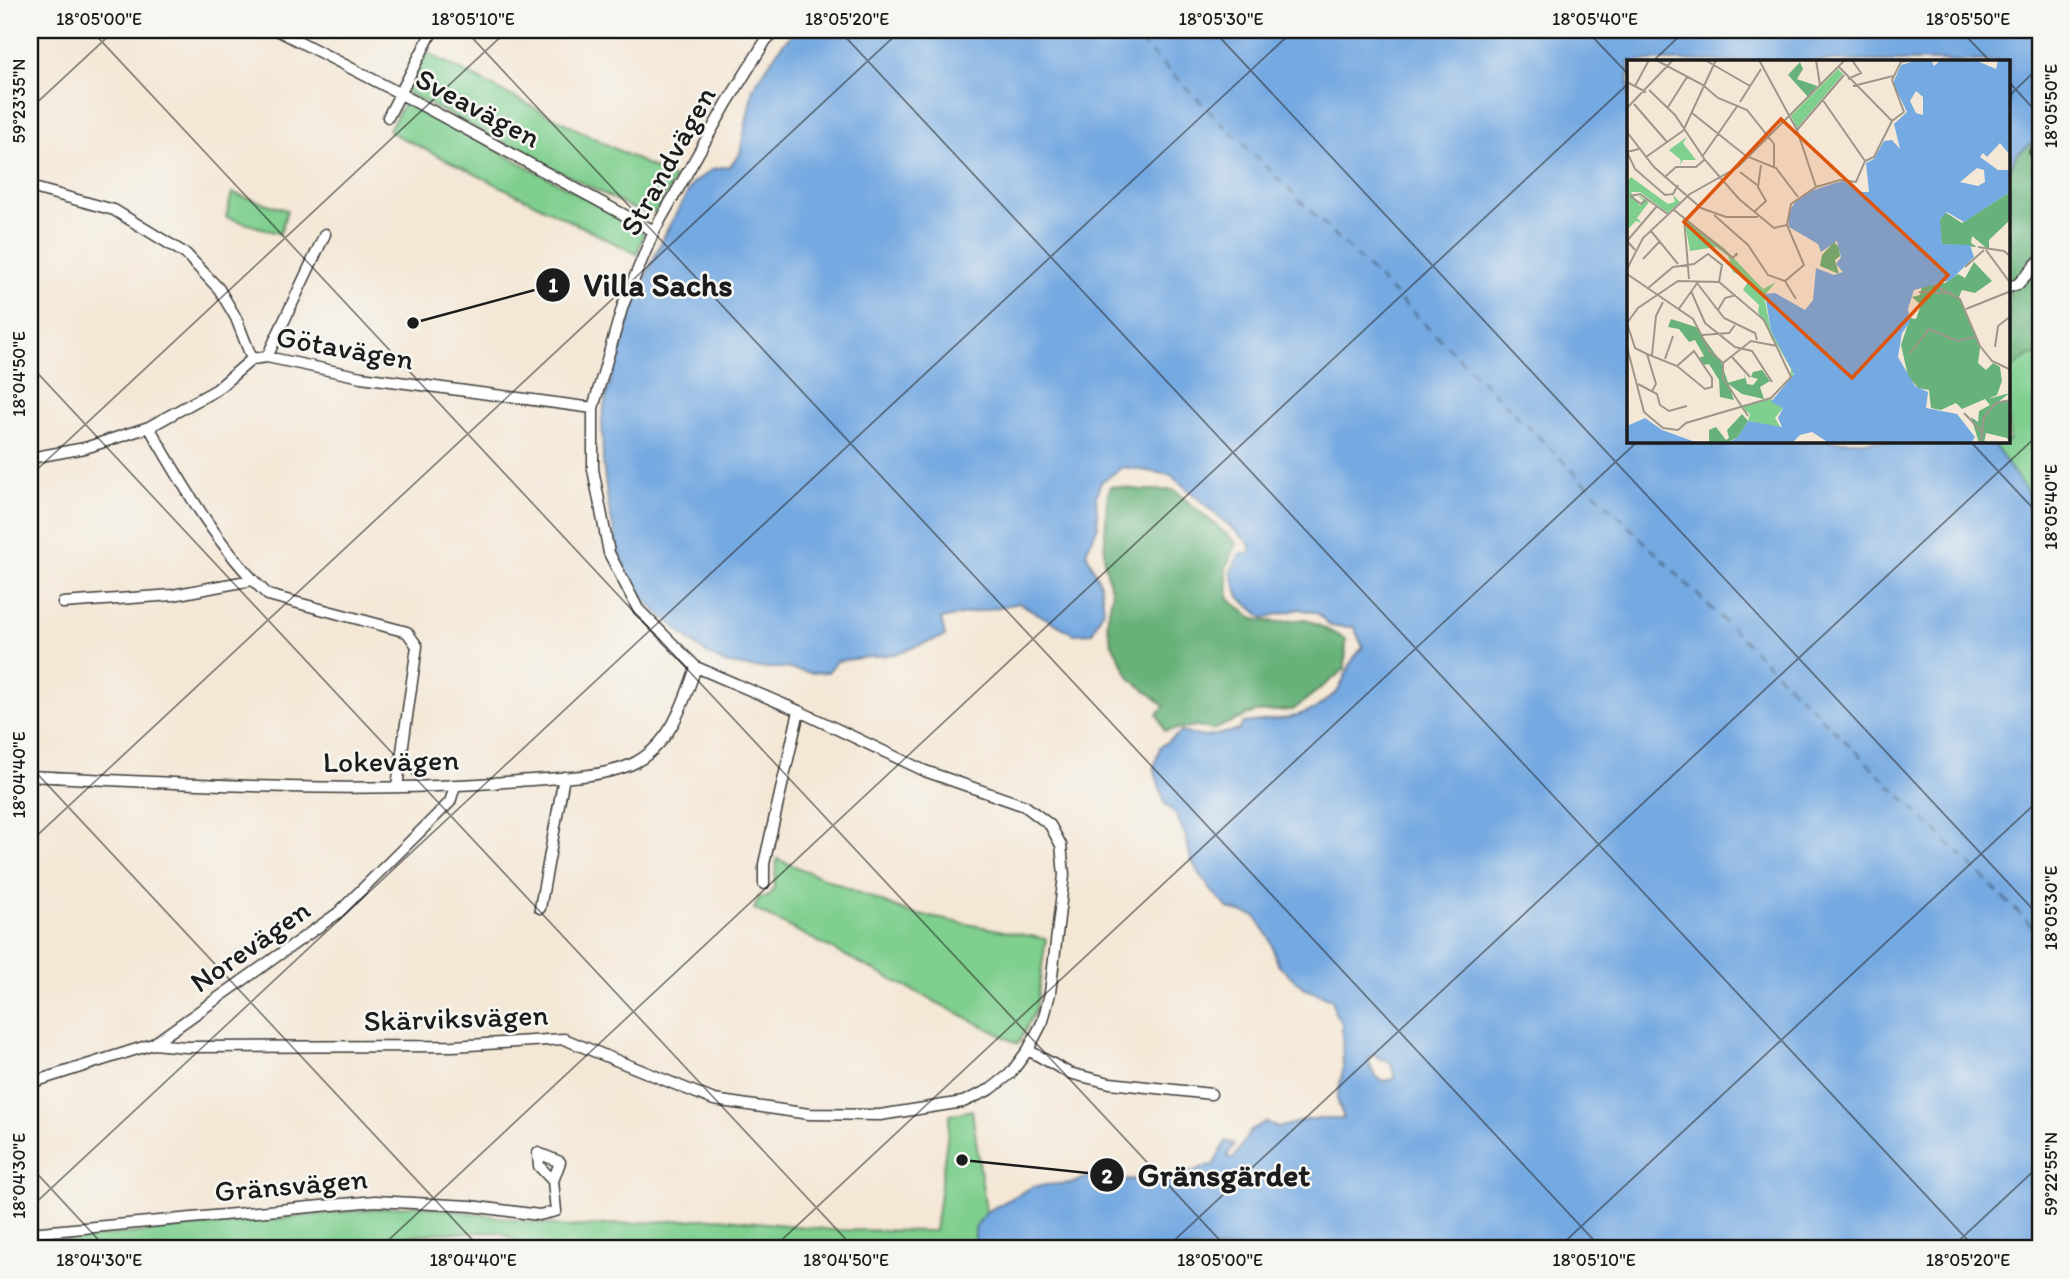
<svg xmlns="http://www.w3.org/2000/svg" width="2070" height="1279" viewBox="0 0 2070 1279" font-family="Itim,sans-serif">
	<rect width="100%" height="100%" fill="#f6f6f2"/>
	<filter id="ink" filterUnits="userSpaceOnUse"><feTurbulence type="fractalNoise" baseFrequency=".0143" numOctaves="2"/><feDisplacementMap in="SourceGraphic" scale="14" xChannelSelector="R" yChannelSelector="G"/><feConvolveMatrix kernelMatrix="1 2 1 2 8 2 1 2 1" color-interpolation-filters="sRGB"/></filter>
	<filter id="wash" filterUnits="userSpaceOnUse"><feTurbulence type="fractalNoise" baseFrequency=".00686" numOctaves="4" result="noise"/><feDisplacementMap in="SourceGraphic" scale="28" xChannelSelector="R" yChannelSelector="G"/><feGaussianBlur stdDeviation="1.57" result="paint"/><feColorMatrix in="noise" values="0 0 0 0 0 0 0 0 0 0 0 0 0 0 0 0 0 1.4 0 .05"/><feComposite in="paint" operator="in"/></filter>
	<g filter="url(#wash)">
		<rect width="100%" height="100%" fill="#f4e7d5"/>
		<path fill="#7fcf8f" stroke="#4e7656" stroke-width="2" d="M427 53 675 179 656 212 637 211 405 92Z
			M405 101 633 223 644 234 637 254 388 131Z
			M2040 128V501L2023 491 1986 441H2009V160Z
			M232 193 287 210 280 234 226 217Z
			M777 859 909 913 1046 939 1036 1009 1018 1044 754 909 759 897H768L774 887Z
			M972 1110 986 1212 975 1228V1249H531L500 1232 436 1233 362 1241 350 1249H30V1243L416 1205 568 1227 718 1218 834 1230 935 1231 950 1115Z"/>
		<path fill="#67b27a" stroke="#42674b" stroke-width="2" d="M2040 137V356L2030 355 2009 370V172L2016 155Z
			M1111 486 1142 490H1174L1237 543 1226 568 1229 599 1254 619 1277 622 1306 619 1346 639 1345 669 1293 710 1256 712 1212 730 1198 726 1165 731 1157 714 1165 706 1130 678 1111 642 1107 622 1112 594 1104 560 1107 496Z"/>
		<path fill="#74a9e1" stroke="#48627e" stroke-width="2" fill-rule="evenodd" d="M796 30H2040V137L2016 155 2009 172V61H1629V441H1991L2028 493 2040 498V1249H975V1228L986 1212 1034 1186 1073 1183 1105 1170 1125 1180 1140 1179 1147 1184 1168 1181 1204 1167 1213 1166 1226 1141 1234 1144 1227 1156 1233 1159 1251 1130 1266 1122 1278 1128 1309 1119H1344L1337 1099 1343 1069 1342 1023 1335 1013 1332 999 1305 989 1278 965 1270 939 1255 916 1229 909 1210 889 1191 860 1186 837 1175 813 1165 804 1154 768 1160 747 1181 732 1205 737 1239 730 1243 723 1289 718 1315 709 1338 691 1353 659 1363 647 1354 627 1330 626 1317 613 1299 609 1263 618 1239 597 1231 571 1239 555 1251 552 1249 543 1171 475 1123 467 1101 482 1096 496 1098 526 1086 552 1100 583 1104 608 1092 633 1074 634 1019 603 941 619 945 636 895 654 837 661 828 672 811 673 784 668H754L724 663 701 650 653 608 633 585 620 557 609 509 603 464 602 418 607 393 639 291 667 230 693 183 713 169 730 166 740 154 753 88 781 46ZM1374 1054 1380 1059H1385L1391 1064 1395 1076 1393 1079 1383 1081C1373 1076 1370 1069 1369 1058Z"/>
		<g fill="none" stroke-linecap="round" stroke-linejoin="round">
			<path stroke="#3f546b" stroke-width="2" stroke-dasharray="9 7" stroke-linecap="butt" d="M1128 30 2040 934"/>
		</g>
	</g>
	<g filter="url(#ink)">
		<g fill="none" stroke-linecap="round" stroke-linejoin="round">
			<g stroke="#3c3a38" stroke-width="13">
				<path id="street" d="M277 30 401 94 654 231
					M388 117 433 30
					M2035 152 2040 151
					M30 187 114 210 186 254 219 289 236 318 252 359
					M2009 287 2018 284 2040 260
					M267 357 325 234
					M149 427C182 484 220 550 268 595L407 632 417 646 397 787
					M30 458 85 448 149 427 216 390 252 359 267 357 361 377 593 408
					M63 603 173 595 252 580
					M30 776C192 784 357 795 519 781 553 778 599 778 630 765 670 747 683 705 696 667
					M764 884V864L799 711
					M540 908 564 777
					M153 1044 186 1047 453 1046 564 1039 714 1100 809 1114 880 1115 963 1102 991 1089 1010 1074 1028 1050 1043 1021 1050 993 1064 875 1061 845 1050 825 1025 806 925 771 799 711 696 667 638 609 609 553 593 469V408L623 305 654 231 727 103 766 40 778 30
					M1028 1050 1069 1073 1110 1083 1211 1094
					M30 1083 153 1044 338 913 450 802 455 786
					M30 1233 375 1201 471 1206 539 1215 556 1211 553 1181 560 1162 538 1153 539 1166 553 1181"/>
			</g>
			<use href="#street" stroke="#fff" stroke-width="10"/>
		</g>
	</g>
	<path fill="none" stroke="#1c1c1c" stroke-width="2" stroke-opacity="0.45" d="M91 30 1228 1249M465 30 1602 1249M839 30 1976 1249M1213 30 2040 917M1586 30 1629 75M1960 30 1990 61M1653 61 1686 30M2009 82 2040 116M2009 96 2040 66M30 109 115 30M30 365 855 1249M1970 441 2040 516M30 476 508 30M30 766 481 1249M30 842 901 30M30 1166 107 1249M30 1208 1294 30M379 1249 1629 83M772 1249 1638 441M1165 1249 2040 433M1557 1249 2040 799M1950 1249 2040 1165"/>
	<g text-anchor="middle" stroke-width="5" stroke-linejoin="round" paint-order="stroke">
		<g font-size="30" fill="#1c1c1c" stroke="#f6f6f2">
			<text transform="translate(478 108) rotate(28)" y="10">Sveavägen</text>
			<text transform="translate(668 161) rotate(-61)" y="10">Strandvägen</text>
			<text transform="translate(345 348) rotate(10)" y="10">Götavägen</text>
			<text transform="translate(391 761) rotate(-1)" y="10">Lokevägen</text>
			<text transform="translate(250 946) rotate(-35)" y="10">Norevägen</text>
			<text transform="translate(456 1018) rotate(-2)" y="10">Skärviksvägen</text>
			<text transform="translate(291 1185) rotate(-5)" y="10">Gränsvägen</text>
		</g>
	</g>
	<g transform="translate(1627 60)">
		<rect width="383" height="383" fill="#f4e7d5"/>
		<path d="M211 9 216 14 170 68 164 56ZM60 77 56 83 69 100H56L53 105 54 100 42 90ZM4 117 41 144 48 142 46 135 53 142 41 153 13 132H4L13 146 16 140 9 134 22 142 10 158 15 163 9 161 0 170V121ZM57 158 97 188 136 229 149 222 137 236 144 271 166 311V317L163 322 164 309 131 252 132 245 116 230 122 220 106 212 101 196 89 187 63 191ZM144 339 156 348 148 358 154 368 121 361 123 354 113 347Z" fill="#7fcf8f"/>
		<path d="M173 2 176 9 170 19 190 26 182 38 161 15ZM383 132V160L362 180V190L345 176 344 183 350 187 315 184 312 161 318 152 335 163ZM207 182 212 187 213 196 208 200 212 214 193 206 195 195ZM347 202 365 221 348 233 335 230 332 237 353 288 351 303 359 310 366 303 373 307 375 321 370 335 361 339 383 333 372 341 383 340V383L380 378 359 373 357 383H352L344 357 351 362 352 351 363 345 358 339 335 349 329 343 314 350 304 348 302 330 291 328 281 316 274 285 283 258 289 259 294 245 285 237 293 235 295 226 318 223 331 214 338 218ZM44 259 69 267 94 302 107 340 93 337 92 320 82 304 76 305 72 298 77 296 68 280 62 282 52 269 41 267ZM135 310 143 321 133 327 137 339 115 334 100 323 118 318 117 312 120 324 126 325 131 319 124 317 126 312ZM115 354 121 361 111 377 100 383H82V370L89 367 99 380 102 378 100 370Z" fill="#67b27a"/>
		<path d="M290 0H304L307 6 314 0H348L369 9 371 0H383V95L373 83 360 97 356 93 353 97 371 110H383V132L337 162 320 152 313 159 315 184 343 185 347 197 324 220 287 230 281 249 283 262 275 273 271 297 288 326 301 332 299 348 330 354 348 377 344 383H202L185 372 173 375 165 383 100 384 111 377 121 361 155 367 151 358 156 348 144 342 167 314 144 271 138 234 148 233 178 250 186 240 189 208 207 215 216 212 209 204 214 197 210 181 194 192 191 184 162 167 161 154 168 142 184 131 208 123 217 121 231 132H242L239 103 247 99 257 81 265 80 273 89 267 64 280 52 266 23 274 5ZM289 31 296 37V55L289 53 283 41ZM350 108 357 110 358 122 351 126 333 122ZM18 358 35 370 71 383H0V366Z" fill="#74a9e1" fill-rule="evenodd"/>
		<path fill="none" stroke="#74a9e1" stroke-width="3.5" d="M252 384 242 136 366 62 384 63"/>
		<path fill="none" stroke="#9e968b" stroke-width="2" d="M29 0 76 25 91 38 120 50 147 84V107M78 0 123 26M132 0 170 70 189 127M189 0 193 25M212 7 265 61M221 19 234 13 225 0M0 22 19 32M8 26 22 0M226 26 266 16M22 30 48 55 78 100 112 139 147 168 160 165M195 39 238 101M113 42 134 9M7 44 40 82M41 47 60 17M0 48 46 0M65 53 119 96 149 108 171 137M57 69 89 0M170 70 217 15M0 72 27 107 74 148 99 157H131M12 89 0 92 8 109 38 135 46 134 51 125M19 97 57 70M75 97 111 45M238 101 247 97 265 61 277 52 265 20 274 2 285 0M113 112 130 125M39 116 49 107H69L77 100M3 136 13 134 42 155M3 136 14 144 20 139M47 150 57 158 62 219M127 152 139 141 131 127 134 105M87 155 121 185 141 215 158 221 177 205 160 165 164 144 189 127 213 120 229 122 238 101M56 157 106 198 110 193 109 196M24 171 51 204M351 187 377 191 384 197M8 190 0 181 30 146M359 190 384 224M16 199 33 181M338 207 357 190M0 209 16 178 63 134 111 107 218 0M0 214 66 259 82 290 96 303V318L121 356M158 221 169 239M70 223 97 258 128 273 130 280M307 225 333 239 353 286 365 301 384 310M20 229 46 207 67 204 81 194 95 205 92 222M64 231 78 263 108 287 125 291 145 322M292 232 325 233M339 249 384 231M51 250 71 222M91 250 98 238 109 235M0 263 11 248 51 221 92 222 137 260 164 317 144 338 59 363 51 370 36 368 17 352 0 287M0 263 8 288 20 294 29 324 25 331M75 275 102 273 108 265M368 287 371 266 384 256M283 293 302 269 330 281 348 277M20 294 50 306 78 329 85 327V318L67 291 50 306M25 295 29 256 36 242M105 297 123 317M38 299 46 276M96 303 124 281 150 286M11 324 30 334 33 345 42 351 60 346M337 353 356 373M354 384 357 357 369 343 384 340"/>
		<path fill="#de560d" fill-opacity="0.15" stroke="#de560d" stroke-width="3.5" d="M154 59 321 215 225 318 57 162Z"/>
		<rect width="383" height="383" fill="none" stroke="#1c1c1c" stroke-width="3.5"/>
	</g>
	<path fill="none" stroke="#1c1c1c" stroke-width="2.5" d="M413 323L553 285M962 1160L1107 1175"/>
	<g fill="#1c1c1c" stroke="#f6f6f2" stroke-width="2.5">
		<circle cx="413" cy="323" r="7"/>
		<circle cx="962" cy="1160" r="7"/>
		<circle cx="553" cy="285" r="18"/>
		<circle cx="1107" cy="1175" r="18"/>
	</g>
	<g font-size="21" text-anchor="middle" font-weight="bold" fill="#fff">
		<text x="553" y="292">1</text>
		<text x="1107" y="1183">2</text>
	</g>
	<g font-size="32" text-anchor="middle" font-weight="bold" fill="#1c1c1c" stroke="#f6f6f2" stroke-width="5" stroke-linejoin="round" paint-order="stroke">
		<text x="658" y="296">Villa Sachs</text>
		<text x="1224" y="1186">Gränsgärdet</text>
	</g>
	<rect width="2070" height="1279" fill="none" stroke="#f6f6f2" stroke-width="77"/>
	<rect x="38" y="38" width="1994" height="1202" fill="none" stroke="#1c1c1c" stroke-width="2.5"/>
	<g font-size="18" text-anchor="middle" fill="#1c1c1c">
		<text x="99" y="25">18°05'00"E</text>
		<text x="473" y="25">18°05'10"E</text>
		<text x="847" y="25">18°05'20"E</text>
		<text x="1221" y="25">18°05'30"E</text>
		<text x="1595" y="25">18°05'40"E</text>
		<text x="1968" y="25">18°05'50"E</text>
		<text transform="translate(19 101) rotate(-90)" y="6">59°23'35"N</text>
		<text transform="translate(2051 106) rotate(-90)" y="6">18°05'50"E</text>
		<text transform="translate(19 374) rotate(-90)" y="6">18°04'50"E</text>
		<text transform="translate(2051 507) rotate(-90)" y="6">18°05'40"E</text>
		<text transform="translate(19 775) rotate(-90)" y="6">18°04'40"E</text>
		<text transform="translate(2051 908) rotate(-90)" y="6">18°05'30"E</text>
		<text transform="translate(2051 1174) rotate(-90)" y="6">59°22'55"N</text>
		<text transform="translate(19 1176) rotate(-90)" y="6">18°04'30"E</text>
		<text x="99" y="1266">18°04'30"E</text>
		<text x="473" y="1266">18°04'40"E</text>
		<text x="846" y="1266">18°04'50"E</text>
		<text x="1220" y="1266">18°05'00"E</text>
		<text x="1594" y="1266">18°05'10"E</text>
		<text x="1968" y="1266">18°05'20"E</text>
	</g>
</svg>
